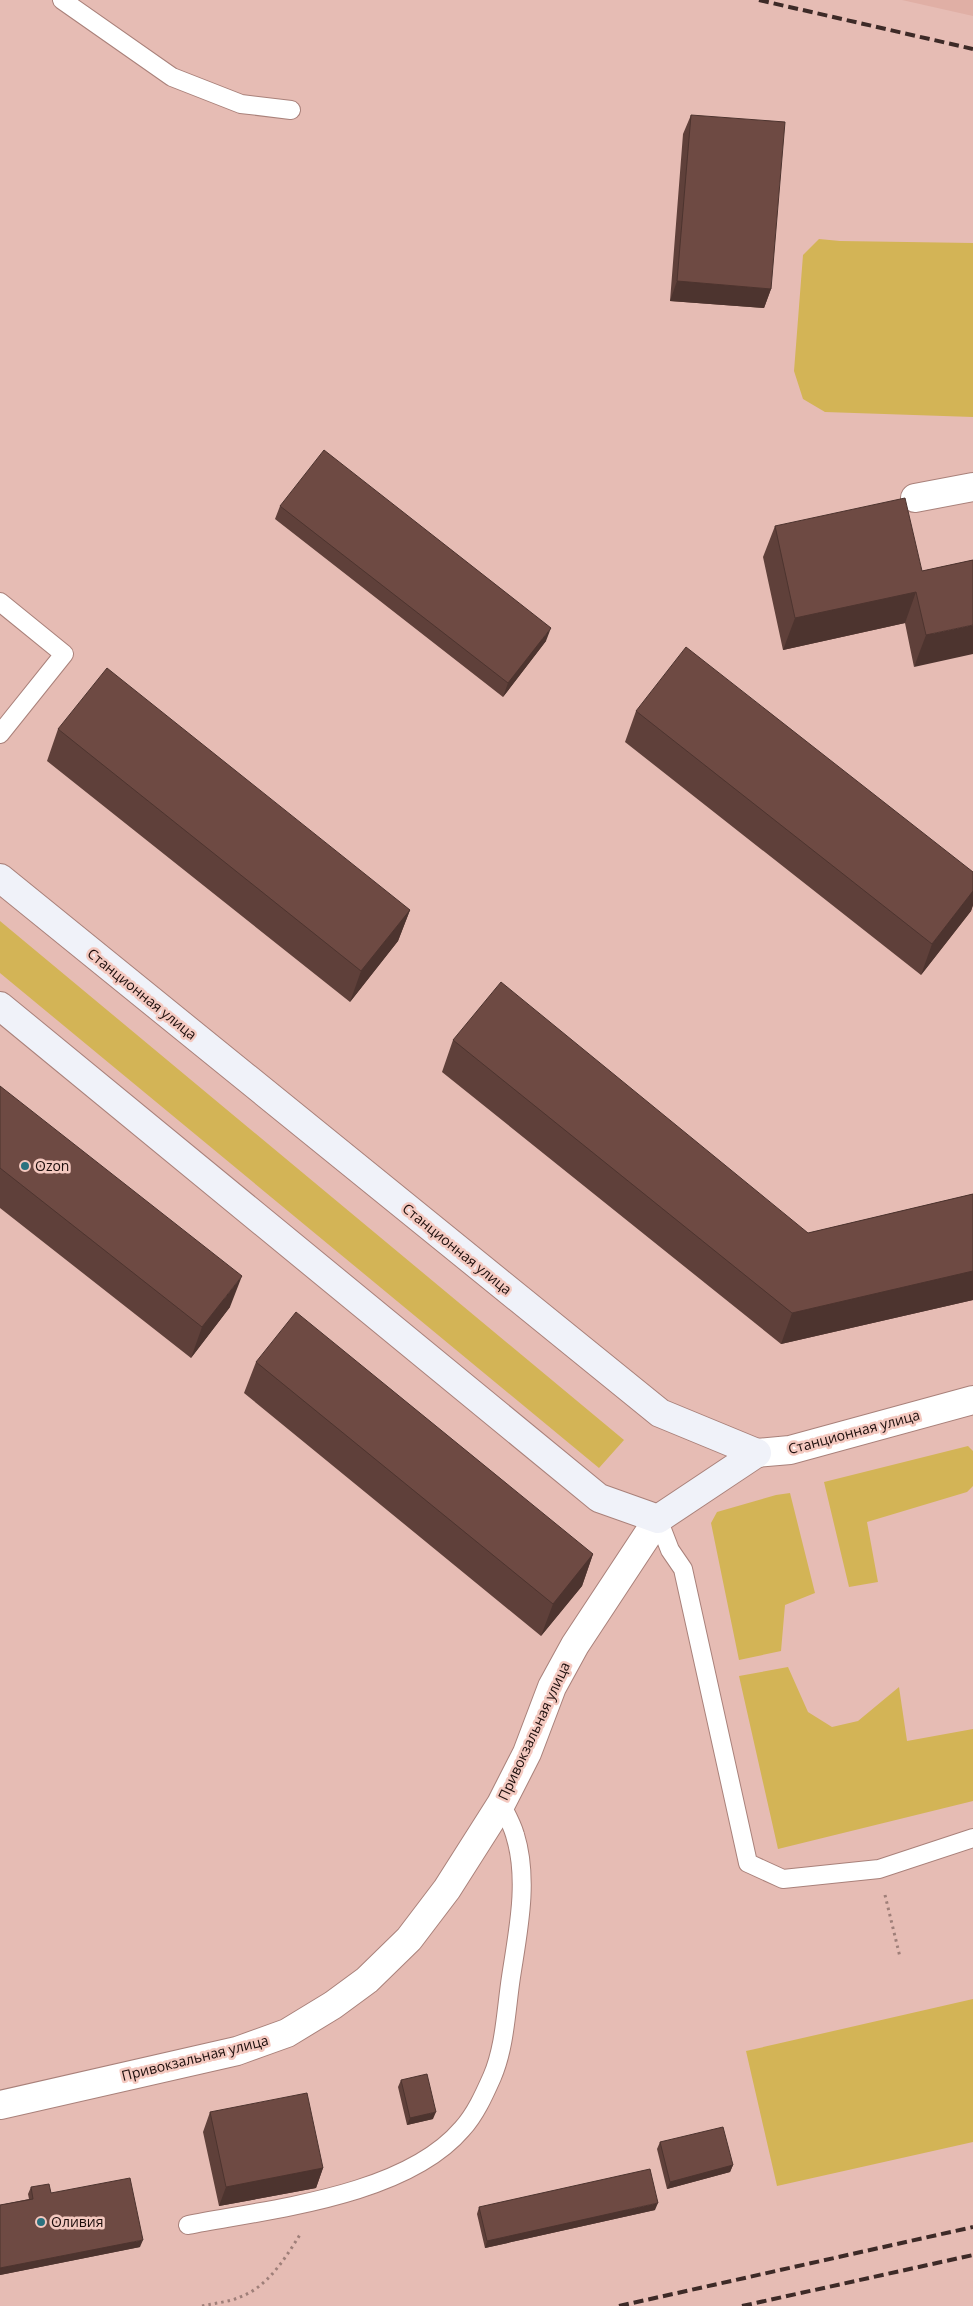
<svg xmlns="http://www.w3.org/2000/svg" width="973" height="2306" viewBox="0 0 973 2306" font-family="'Open Sans',sans-serif">
	<rect width="100%" height="100%" fill="#e6bcb4"/>
	<path fill="#e0afa5" d="M902 0H973V16Z"/>
	<path fill="#d3b456" d="M819 239 840 241 973 243V417L825 412 803 399 794 371 803 255Z
		M0 921 624 1440 599 1468 0 973Z
		M968 1446 973 1451V1486L967 1492 867 1522 878 1582 849 1587 824 1482Z
		M790 1493 815 1593 785 1605 781 1651 739 1660 711 1523 717 1512 776 1495Z
		M788 1667 808 1712 832 1727 858 1721 899 1687 907 1741 973 1729V1801L778 1849 739 1676Z
		M973 1999V2142L777 2186 746 2051Z"/>
	<g fill="none" stroke-linecap="round" stroke-linejoin="round">
		<g stroke="#a9817a" stroke-width="20">
			<path id="lane" d="M62 0 172 77 241 104 291 110
				M0 602 64 654 0 734
				M658 1519 670 1550 683 1569 748 1863 783 1879 879 1869 973 1838
				M188 2225C270 2209 405 2196 462 2129 475 2115 484 2095 492 2077 505 2047 506 2010 511 1977 518 1931 529 1880 515 1835 512 1824 506 1814 501 1804"/>
		</g>
		<g stroke="#a9817a" stroke-width="30">
			<path id="street" d="M915 498 973 487
				M757 1453 790 1450 973 1400
				M0 2105 237 2051 287 2033 333 2005 367 1980 409 1939 447 1889 501 1804 527 1753 552 1687 575 1645 658 1519"/>
		</g>
		<g stroke="#a9817a" stroke-width="30">
			<path id="secondary" d="M0 878 660 1413 757 1453
				M0 1006 599 1498 658 1519 757 1453"/>
		</g>
		<path stroke="#9f7f79" stroke-width="3" stroke-dasharray="2.5 4" stroke-linecap="butt" d="M885 1895 900 1957
			M202 2306C215 2303 229 2302 240 2297 268 2287 286 2257 301 2233"/>
		<use href="#lane" stroke="#fff" stroke-width="18"/>
		<use href="#street" stroke="#fff" stroke-width="28"/>
		<use href="#secondary" stroke="#f0f2f9" stroke-width="28"/>
		<path stroke="#3d2a27" stroke-width="4" stroke-dasharray="10 5" stroke-linecap="butt" d="M759 0 973 49
			M619 2306 973 2227
			M742 2306 973 2255"/>
	</g>
	<path fill="#5f403a" d="M691 115 771 289 764 308 670 301 683 134Z
		M280 506 546 641 503 697 275 519Z
		M775 526 922 571 973 560 914 667 905 623 783 650 763 557Z
		M636 711 973 872V905L971 911 921 975 625 742Z
		M58 729 410 910 398 941 350 1002 47 761Z
		M453 1040 808 1233 973 1194V1300L781 1344 442 1072Z
		M0 1086 230 1307 191 1358 0 1208Z
		M256 1362 593 1554 582 1586 541 1636 244 1393Z
		M401 2080 433 2119 407 2125 398 2087Z
		M210 2112 323 2168 316 2188 219 2206 203 2132Z
		M660 2142 733 2165 730 2172 667 2189 657 2149Z
		M31 2187 51 2193 140 2247 0 2275V2205L29 2199 28 2194Z
		M479 2207 655 2210 485 2248 477 2214Z"/>
	<path fill="#4d342f" d="M677 281 771 289 764 308 670 301Z
		M916 592 905 623 783 650 795 618Z
		M973 625V654L914 667 926 635Z
		M551 628 546 641 503 697 508 683Z
		M973 891V905L971 911 921 975 932 944Z
		M410 910 398 941 350 1002 361 971Z
		M973 1271V1300L781 1344 792 1313Z
		M242 1276 230 1307 191 1358 202 1327Z
		M593 1554 582 1586 541 1636 553 1604Z
		M436 2112 433 2119 407 2125 410 2118Z
		M733 2165 730 2172 667 2189 670 2182Z
		M323 2168 316 2188 219 2206 226 2187Z
		M658 2203 655 2210 485 2248 487 2241Z
		M143 2240 140 2247 0 2275V2268Z"/>
	<path fill="#6e4a43" stroke="#4d342f" d="M691 115 785 122 771 289 677 281Z
		M324 450 551 628 508 683 280 506Z
		M905 498 922 571 973 560V625L926 635 916 592 795 618 775 526Z
		M686 647 973 872V891L932 944 636 711Z
		M107 668 410 910 361 971 58 729Z
		M501 982 808 1233 973 1194V1271L792 1313 453 1040Z
		M0 1086 242 1276 202 1327 0 1168Z
		M296 1312 593 1554 553 1604 256 1362Z
		M427 2074 436 2112 410 2118 401 2080Z
		M307 2093 323 2168 226 2187 210 2112Z
		M723 2127 733 2165 670 2182 660 2142Z
		M650 2169 658 2203 487 2241 479 2207Z
		M130 2178 143 2240 0 2268V2205L33 2199 31 2187 49 2184 51 2193Z"/>
	<g fill="#2b727f" stroke="#f4c9c0" stroke-width="2">
		<circle cx="25" cy="1166" r="5"/>
		<circle cx="41" cy="2222" r="5"/>
	</g>
	<g text-anchor="middle" stroke-width="5" stroke-linejoin="round" paint-order="stroke">
		<g font-size="14" fill="#1d0e0c" stroke="#f4c9c0">
			<text transform="translate(142 994) rotate(39)" y="5">Станционная улица</text>
			<text transform="translate(457 1249) rotate(39)" y="5">Станционная улица</text>
			<text transform="translate(854 1432) rotate(-15)" y="5">Станционная улица</text>
			<text transform="translate(534 1731) rotate(-65)" y="5">Привокзальная улица</text>
			<text transform="translate(195 2058) rotate(-14)" y="5">Привокзальная улица</text>
		</g>
		<g font-size="14" fill="#1d0e0c" stroke="#f4c9c0" text-anchor="start">
			<text x="35" y="1171">Ozon</text>
			<text x="51" y="2227">Оливия</text>
		</g>
	</g>
</svg>
